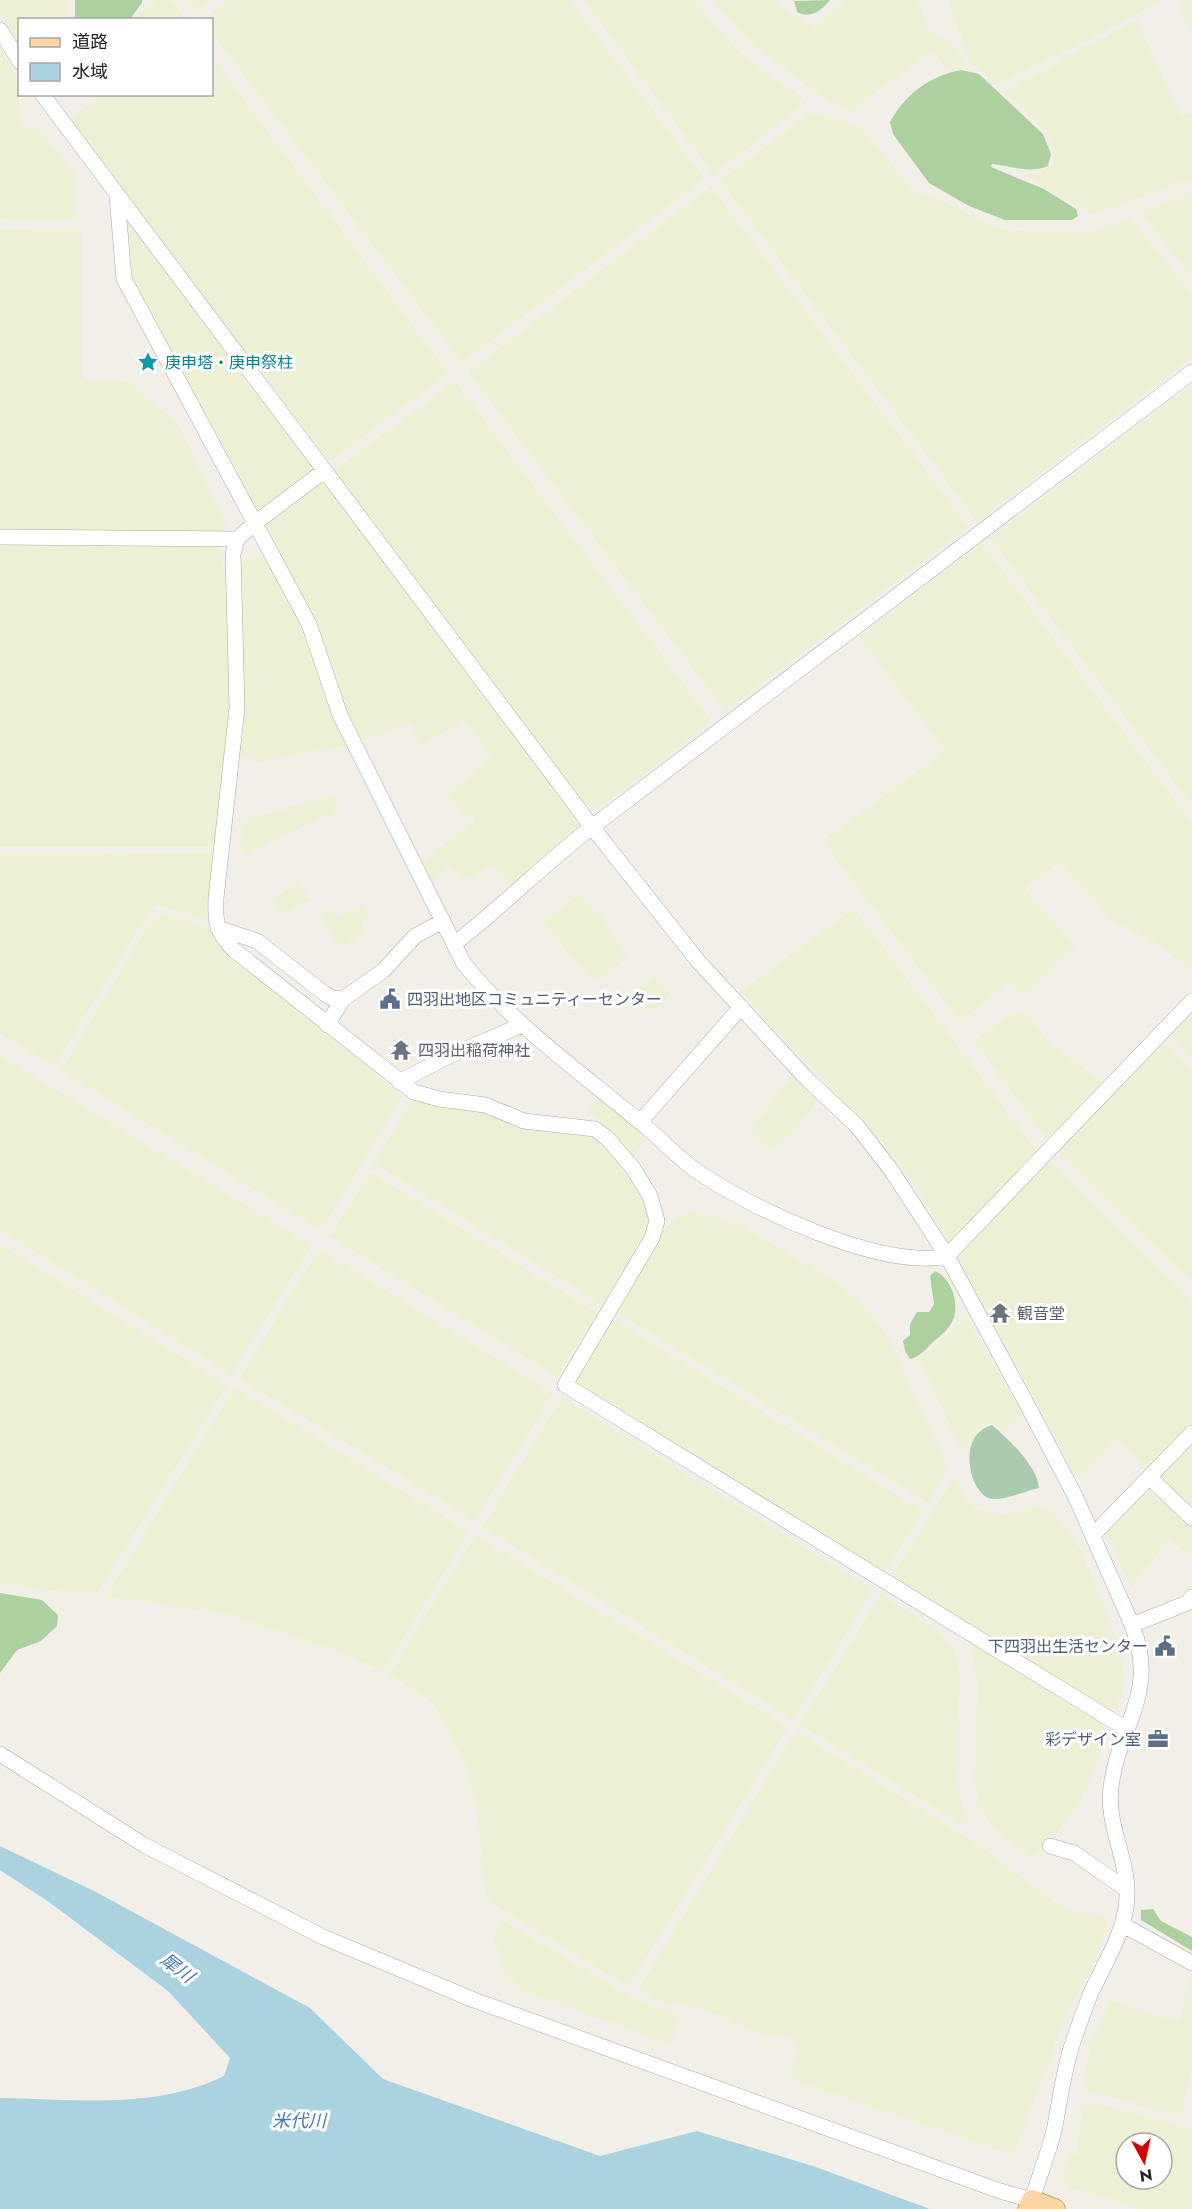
<svg xmlns="http://www.w3.org/2000/svg" width="1192" height="2209" viewBox="0 0 1192 2209" font-family="Jost,'Noto Sans JP',sans-serif">
	<rect width="100%" height="100%" fill="#f2efe9"/>
	<path fill="#eef0d5" fill-rule="evenodd" d="M0 0H68V19L20 20 19 46 0 13Z
		M156 0H171L185 19H132Z
		M186 0H212L196 12Z
		M228 0H570L705 179 462 363 212 33V20L203 19Z
		M583 0H694L736 49 772 77 799 94 806 103 714 175Z
		M711 0H773L814 28 844 0H917L927 25 937 36 954 42 965 67 952 70 945 68 934 51 869 97 854 112 826 100 753 45Z
		M948 0H1164L1003 83H995L981 69 971 64Z
		M1179 0 1192 2V31L1189 30Z
		M1137 20 1181 117 1192 112V179L1096 213H1089L1023 175 1050 167 1053 160 1052 147 1045 130 1006 95V90Z
		M0 48 17 75 21 129 40 130 75 174 76 220 0 219Z
		M212 56 449 374 329 462 70 118 102 95 212 94Z
		M810 112 861 127 913 190 926 196 935 197 996 228 1019 231 1092 232 1131 218 1192 294V357L977 522 720 181Z
		M711 186 969 527 725 711 468 372Z
		M1192 193V279L1144 217 1143 211Z
		M126 220 313 467 312 474 257 514 251 507 236 469 203 409 185 386 130 282Z
		M0 229 82 230V380L129 381 178 424 226 522 223 532H0Z
		M455 381 710 719 705 727 604 805 595 807 585 805 333 471Z
		M1192 385V806L990 538Z
		M321 483 326 485 412 597 579 819V829L514 887 494 867H490L472 877 462 876 449 868 430 881 419 865 475 819 468 812 464 816 447 794 492 758 468 726 463 721 422 746 411 723 359 741 266 529 272 519Z
		M0 542 220 544 230 614 232 691 217 847H0Z
		M982 543 1192 823V972L1153 941 1114 923 1059 862 1025 889 1076 946 1023 998 1009 983 960 1022 822 841 945 751 859 637Z
		M265 555 305 630 349 741 347 746 255 762 240 756 243 702 238 560Z
		M334 795 340 810 245 854 242 850 243 822 247 819Z
		M210 853 216 856 210 917 204 919 158 905 151 909 54 1066 0 1034V854Z
		M300 883 310 901 280 916 274 900 276 896Z
		M580 893 602 918 627 958 600 979 595 980 574 960 544 923V921Z
		M331 906 336 917 365 906 370 917 361 922 365 934 339 948 320 912Z
		M854 908 1038 1153 950 1246 920 1192 892 1153 740 992Z
		M163 915 213 929 402 1097 321 1231 61 1071 150 922Z
		M654 975 671 993 651 1013 631 994Z
		M1192 1008V1056L1168 1033Z
		M1022 1012 1029 1016 1049 1043 1105 1083 1047 1140 974 1041 1007 1016Z
		M1162 1041 1192 1070V1282L1056 1151Z
		M0 1055 312 1245 231 1375 0 1230Z
		M792 1075H796L819 1099 794 1133 777 1147 769 1149 754 1138 755 1124Z
		M600 1096 649 1133 633 1158 589 1110Z
		M414 1099 482 1110 528 1129 571 1131 590 1136 606 1147 646 1203 649 1213 640 1244 605 1307 373 1163Z
		M1048 1159 1192 1300V1426L1148 1470 1117 1439 1078 1480 994 1323 1011 1316 1005 1303 986 1311 955 1255Z
		M371 1172 597 1313 557 1377 329 1236Z
		M692 1211 744 1227 831 1278 864 1304 888 1337 948 1468 928 1503 614 1311 660 1232 679 1216Z
		M0 1244 227 1385 98 1592 46 1591 0 1582Z
		M319 1249 553 1393 475 1521 239 1379Z
		M610 1317 923 1511 884 1573 575 1384V1375Z
		M967 1317 1022 1415 1005 1433 994 1423 983 1425 966 1448 961 1449 919 1359Z
		M235 1387 469 1532 383 1671 344 1654 221 1613 106 1596Z
		M562 1397 873 1590 793 1720 482 1527Z
		M1192 1443V1512L1157 1478Z
		M955 1476 969 1505 984 1512 1006 1515 1038 1507 1052 1511 1066 1527 1083 1554 1117 1642 1123 1670V1690L1117 1706 1108 1712 890 1579Z
		M1148 1488 1156 1489 1192 1524V1557L1169 1539 1131 1588 1105 1531Z
		M476 1535 788 1727 628 1987 488 1901 484 1882 476 1797 468 1769 434 1704 389 1674Z
		M881 1594 937 1630 952 1647 960 1670 957 1786 967 1822 962 1825 800 1725Z
		M971 1642 1099 1719 1104 1727 1100 1754 1076 1810 1033 1859 997 1832 979 1808 975 1780 977 1684Z
		M796 1731 982 1847 1052 1900 1064 1907 1107 1917 1106 1931 1090 1971 1067 2013 1013 2155 796 2082 792 2079 797 2048 794 2039 786 2035 765 2036 713 2013 683 2003 668 2005 638 1990Z
		M502 1920 644 2004 678 2013 671 2045 521 1990 508 1976 493 1938Z
		M1192 1975V2072L1180 2116 1083 2090 1090 2044 1110 2001 1179 2021Z
		M1083 2100 1192 2129V2209H1141L1065 2186 1068 2154 1077 2153ZM1126 2143H1162V2179H1126Z"/>
	<path fill="#add19e" d="M75 0H142V3L130 19 75 20Z
		M830 0C821 11 811 19 797 12L794 1Z
		M961 70 979 74 1043 134 1051 154 1048 166C1028 174 1012 166 992 164L991 167 1044 189 1076 209 1078 216 1072 220H1005L969 206 929 183 893 134 890 122C906 93 930 76 961 70Z
		M935 1271C953 1279 962 1309 950 1325 946 1332 939 1337 933 1342 926 1349 920 1357 910 1359L905 1351 903 1341 910 1335V1324L917 1312H929L934 1304 930 1276Z
		M0 1593 42 1600 58 1615 57 1626 41 1641 17 1650 0 1673Z
		M1153 1909 1161 1921 1192 1937V1951L1141 1920V1910Z"/>
	<path fill="#aacbaf" d="M992 1425C1009 1440 1037 1465 1039 1488 1025 1491 1006 1500 992 1499 971 1497 954 1436 992 1425Z"/>
	<path fill="#aad3df" d="M0 1846 96 1892 310 2008 383 2079 600 2156 697 2131 813 2166 930 2209H0V2098C75 2099 155 2110 224 2076L230 2058 168 1991 49 1902 0 1870Z"/>
	<g fill="none" stroke-linecap="round" stroke-linejoin="round">
		<g stroke="#a9a9a9" stroke-width="16">
			<path id="minor" d="M0 30 20 62
				M117 196 124 279 309 624 340 715 464 964C517 1028 583 1074 646 1127 662 1140 677 1157 694 1169 747 1207 883 1271 947 1256L1192 1001
				M324 471 255 523 237 539 233 554 237 708 216 898C215 923 216 932 234 950L414 1092 439 1099 485 1105 524 1121 595 1129 607 1138 633 1168 650 1196 657 1221 652 1238 565 1385 1128 1730
				M0 537 237 539
				M218 928 257 941 325 994 332 998 343 999
				M454 944C502 907 544 864 592 827L1192 372
				M327 1025 343 999 383 971 415 936 443 921
				M399 1082 445 1058 522 1025
				M640 1122 741 1007
				M1149 1477 1192 1518
				M1093 1535 1192 1433
				M1132 1625 1187 1603 1192 1597
				M0 1754 144 1845 323 1937 474 2000 1000 2191 1032 2200C1039 2177 1048 2154 1054 2131 1060 2101 1063 2071 1073 2042 1078 2027 1084 2011 1090 1995 1104 1964 1125 1933 1127 1898 1129 1860 1106 1826 1111 1787 1119 1723 1159 1695 1132 1625L1076 1498 1030 1410 947 1256 891 1170 857 1126 805 1077 698 961 592 827 42 94
				M1050 1846 1074 1853 1126 1889
				M1123 1925 1192 1963"/>
		</g>
		<g stroke="#a06b00" stroke-width="21">
			<path id="major" d="M1028 2209 1032 2200 1055 2209"/>
		</g>
		<use href="#minor" stroke="#fff" stroke-width="15"/>
		<use href="#major" stroke="#fcd6a4" stroke-width="20"/>
	</g>
	<defs>
		<g id="sight-bare" transform="scale(1.62)"><path d="M0-6L1.8-2.2L6-1.7L2.9 1.2L3.7 5.4L0 3.3L-3.7 5.4L-2.9 1.2L-6-1.7L-1.8-2.2Z" fill="#0f9aa8" stroke="#fff" stroke-width="2.5" paint-order="stroke"/></g>
		<g id="civic-bare" transform="scale(1.62)"><path d="M-.6-6.5H3V-4.5H.6V-3L4-1V1h2V6H-6V1h2V-1L-.6-3ZM-1.2 2.5V6h2.4V2.5Z" fill="#5c6f8a" stroke="#fff" stroke-width="2.5" paint-order="stroke"/></g>
		<g id="temple-bare" transform="scale(1.62)"><path d="M0-6L5-2H3V0L6.5 2.5H4V6H1.5V3h-3V6H-4V2.5H-6.5L-3 0V-2H-5Z" fill="#6b7280" stroke="#fff" stroke-width="2.5" paint-order="stroke"/></g>
		<g id="office-bare" transform="scale(1.62)"><path d="M-6-3h4V-5.5h4V-3h4V5H-6ZM-1-4.5V-3h2v-1.5ZM-6 0V1H6V0Z" fill="#5c6f8a" stroke="#fff" stroke-width="2.5" paint-order="stroke"/></g>
	</defs>
	<g fill-rule="evenodd">
		<use href="#sight-bare" x="148" y="362"/>
		<use href="#civic-bare" x="390" y="999"/>
		<use href="#temple-bare" x="401" y="1050"/>
		<use href="#temple-bare" x="1000" y="1313"/>
		<use href="#civic-bare" x="1165" y="1646"/>
		<use href="#office-bare" x="1158" y="1739"/>
	</g>
	<g text-anchor="middle" stroke-width="6" stroke-linejoin="round" paint-order="stroke">
		<g font-size="16" fill="#0d838f" stroke="#fff" text-anchor="start">
			<text x="165" y="368">庚申塔・庚申祭柱</text>
		</g>
		<g font-size="16" fill="#4e5e75" stroke="#fff" text-anchor="end">
			<text x="407" y="1005" text-anchor="start">四羽出地区コミュニティーセンター</text>
			<text x="1148" y="1652">下四羽出生活センター</text>
			<text x="1141" y="1745">彩デザイン室</text>
		</g>
		<g font-size="16" fill="#5b616d" stroke="#fff" text-anchor="start">
			<text x="418" y="1056">四羽出稲荷神社</text>
			<text x="1017" y="1319">観音堂</text>
		</g>
		<g font-size="18" font-style="italic" fill="#4a7aab" stroke="#fff">
			<text transform="translate(177 1968) rotate(37)" y="6">犀川</text>
			<text x="299" y="2127">米代川</text>
		</g>
	</g>
	<rect x="18" y="18" width="195" height="78" fill="#ffffff" stroke="#a7a7a7" stroke-width="1.5"/>
	<rect x="30" y="38" width="30" height="9" fill="#fcd6a4" stroke="#a7a7a7" stroke-width="1.5"/>
	<text x="72" y="48" font-size="18" fill="#222222">道路</text>
	<rect x="30" y="63" width="30" height="18" fill="#aad3df" stroke="#a7a7a7" stroke-width="1.5"/>
	<text x="72" y="78" font-size="18" fill="#222222">水域</text>
	<g transform="translate(1144 2161) rotate(172)"><circle r="28" fill="#ffffff" stroke="#a7a7a7" stroke-width="1.5"/>
	<path d="M0-4.5L10 22L0 15L-10 22Z" fill="#d40000"/>
	<text y="-9" font-size="16" font-weight="bold" text-anchor="middle" fill="#222222">N</text>
	</g>
</svg>
